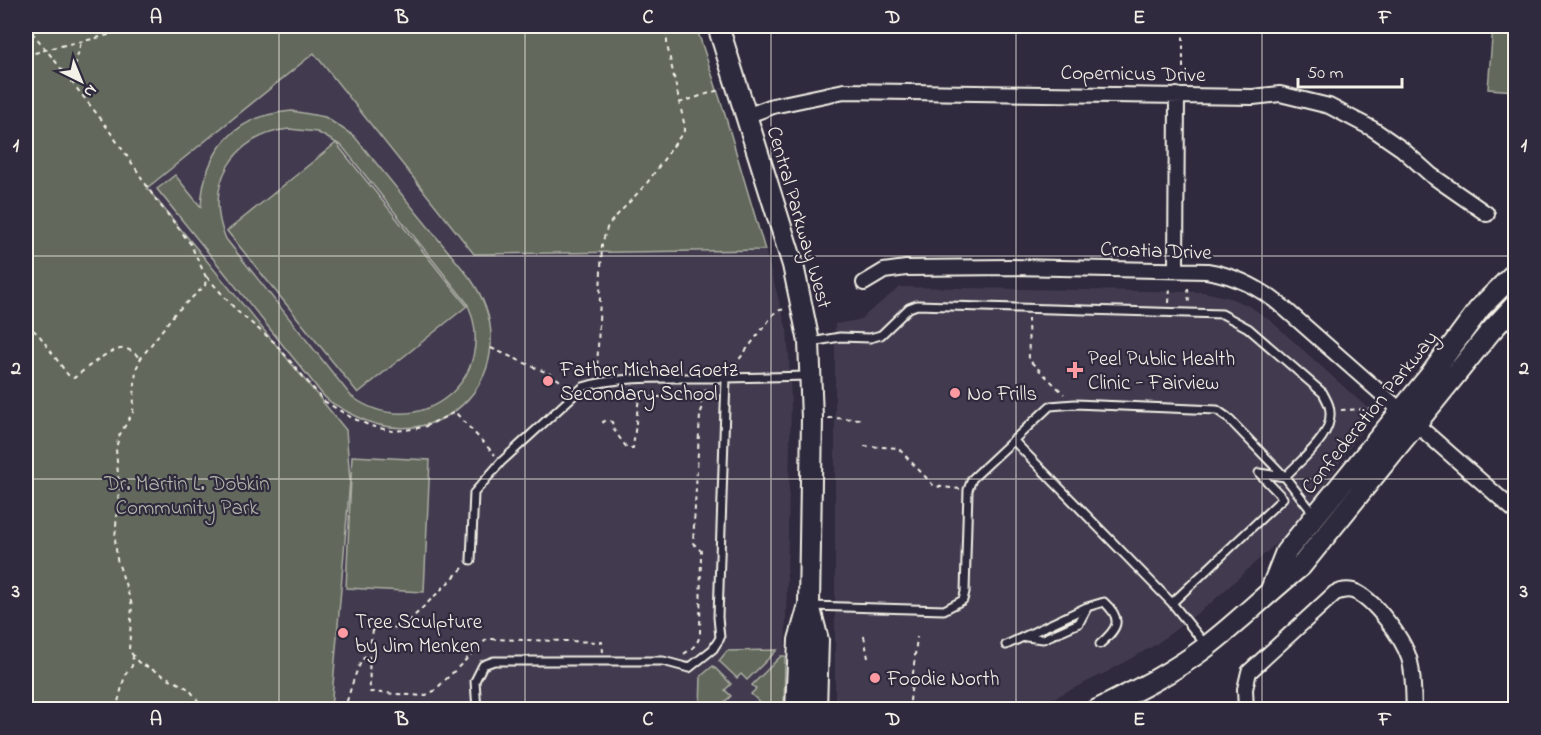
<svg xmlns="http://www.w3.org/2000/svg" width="1541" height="735" viewBox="0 0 1541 735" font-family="'Indie Flower',sans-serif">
	<rect width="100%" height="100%" fill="#2f2a3d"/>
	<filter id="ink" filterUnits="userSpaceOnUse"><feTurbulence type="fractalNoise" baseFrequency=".0167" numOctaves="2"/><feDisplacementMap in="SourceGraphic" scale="12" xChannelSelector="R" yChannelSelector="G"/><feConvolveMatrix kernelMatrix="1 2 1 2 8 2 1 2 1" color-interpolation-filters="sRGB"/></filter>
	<g filter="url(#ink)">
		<path fill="#433a4f" d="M314 53 474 254 765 250 787 330 789 359 791 402 784 709H331L350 480 346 430 146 188Z
			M900 287 1204 292 1230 298 1251 307 1272 322 1373 413 1322 489 1280 540 1211 603 1155 645 1105 673 1052 699 1023 709H835V324L859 320Z"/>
		<path fill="#62695c" stroke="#abada2" stroke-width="1.5" fill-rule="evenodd" d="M26 26H696L723 108 765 250 474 254 314 53 147 188 346 430 350 480 331 709H26Z
			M1493 26H1515V91L1488 89Z
			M292 111 325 117 354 136 470 278C534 368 441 468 346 411 340 407 332 404 327 399 321 394 317 387 312 381 301 367 289 353 278 339 238 289 197 239 157 189L175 175 201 207C204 151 234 115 292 111ZM289 129 317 132 342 146 467 303C502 379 418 446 351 396L226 239C203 187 232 135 289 129Z
			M336 143 467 306 358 393 227 231Z
			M352 456 430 460 424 592 346 588Z
			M777 650 747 680 741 674 737 678 719 661 727 651Z
			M781 656H785L784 709H767L751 694 756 689 752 685Z
			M713 666 731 684 725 690 731 696 717 709H700L701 676Z"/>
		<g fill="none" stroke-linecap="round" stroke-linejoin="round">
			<g stroke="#f4f1e8" stroke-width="11">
				<path id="lane" d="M811 342 840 337 870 338 881 335 909 308 917 305 1222 314 1248 328 1323 393C1325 397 1328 402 1329 406 1337 434 1301 459 1285 477L1259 473
					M1013 440 1172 603 1205 644
					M471 560 474 493 501 462 583 387C624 374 682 379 726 378
					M1172 603 1283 498 1259 473
					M811 606 944 610 963 600 965 592 968 490 972 479 1050 406 1075 404 1217 410 1227 417 1285 477 1314 514
					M1026 637 1043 639 1079 623 1087 608
					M1006 645 1087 607 1104 602C1124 620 1117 629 1100 644
					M477 710 475 681 483 665 494 661H663L689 668 713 649 720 638 718 617 726 378 809 376"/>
			</g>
			<g stroke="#f4f1e8" stroke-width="18">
				<path id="street" d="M746 116 773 106 844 91 1253 97 1280 94 1329 106 1350 117 1373 129 1402 149 1431 175 1487 214
					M1176 269 1177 95
					M864 283 884 271 906 268 1011 267 1207 271C1237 276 1260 288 1283 307L1516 512
					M1246 710 1245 689 1249 672 1335 593C1341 591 1346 589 1353 591 1373 597 1403 639 1409 658 1414 674 1413 693 1414 710"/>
			</g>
			<g stroke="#f4f1e8" stroke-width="24">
				<path id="secondary" d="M718 26 793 265 809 342 812 418 809 605 818 640 816 710
					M1271 590 1286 552 1432 373 1480 308 1516 272
					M796 710 799 640 809 605
					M1097 710C1135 691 1172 673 1206 647 1239 622 1268 592 1301 566L1490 332 1516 304"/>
			</g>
			<path stroke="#f4f1e8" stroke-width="2" stroke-dasharray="4.5 4.5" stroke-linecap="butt" d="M231 26 235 30 241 26
				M246 26 252 31 258 26
				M32 32 101 119 136 169 154 197 190 243 206 277 205 286 175 313 141 358 136 369 133 412 119 436 116 449 119 488 115 539 117 559 132 605 129 650 138 662 189 689 205 710
				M26 43 34 26
				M26 56C61 43 99 41 134 26
				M1183 77V26
				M71 83 81 42
				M679 103 722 89
				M207 277 237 311 274 342 324 401 352 418 371 426 392 431 406 430 424 427 455 412 495 455
				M1188 288 1189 303
				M1169 303 1170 288
				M1028 318 1029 360 1064 394
				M26 324 39 335 68 375 74 378C86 369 114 343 129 350 133 351 137 356 141 358
				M491 348 552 375 570 388
				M734 366 776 311 785 309
				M597 374 602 244 608 225 647 183 684 131V123L667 45V26
				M697 396 708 389
				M1341 410 1371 409
				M828 418 864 419
				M604 423 603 422 607 420 612 422 614 430 627 448H633L639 397H681L688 394 697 397 703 406 700 415 693 543 701 551 700 634C698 645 692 649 682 655
				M864 446 898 448 934 486 960 489
				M463 568 402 628 374 626 369 650 370 692 424 696 434 691 487 639 602 642 603 652
				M864 636 868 658
				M116 710 125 675 132 666 133 656
				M344 710C352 688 356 659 376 645
				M909 710 917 637"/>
			<use href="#lane" stroke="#2f2a3d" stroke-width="7"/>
			<use href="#street" stroke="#2f2a3d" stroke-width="14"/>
			<use href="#secondary" stroke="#2f2a3d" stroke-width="20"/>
		</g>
	</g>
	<path fill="none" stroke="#f4f1e8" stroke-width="1.5" stroke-opacity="0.55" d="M279 26V710M525 26V710M771 26V710M1016 26V710M1262 26V710M26 256H1516M26 479H1516"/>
	<g fill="#ff9aa2" stroke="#2f2a3d" stroke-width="2">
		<path d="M1072 361h6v6h6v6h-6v6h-6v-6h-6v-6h6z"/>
		<circle cx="548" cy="381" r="6"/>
		<circle cx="955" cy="393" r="6"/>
		<circle cx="343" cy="633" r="6"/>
		<circle cx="875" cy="678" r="6"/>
	</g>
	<g text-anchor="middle" stroke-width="4.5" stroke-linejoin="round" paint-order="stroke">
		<g font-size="21" fill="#f4f1e8" stroke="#2f2a3d">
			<text transform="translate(1133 73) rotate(1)" y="7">Copernicus Drive</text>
			<text transform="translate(800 217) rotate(74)" y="7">Central Parkway West</text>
			<text transform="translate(1156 250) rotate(2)" y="7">Croatia Drive</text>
			<text transform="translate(1369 412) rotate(-51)" y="7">Confederation Parkway</text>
		</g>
		<g font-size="21" fill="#f4f1e8" stroke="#2f2a3d" text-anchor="start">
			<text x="1088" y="365">Peel Public Health<tspan x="1088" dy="24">Clinic - Fairview</tspan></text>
			<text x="560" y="376">Father Michael Goetz<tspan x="560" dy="24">Secondary School</tspan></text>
			<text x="967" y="400">No Frills</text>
			<text x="355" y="628">Tree Sculpture<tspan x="355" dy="24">by Jim Menken</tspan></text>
			<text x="887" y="685">Foodie North</text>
		</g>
		<g font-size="21" fill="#b2b4a9" stroke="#2f2a3d">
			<text x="187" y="490">Dr. Martin L. Dobkin<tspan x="187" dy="24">Community Park</tspan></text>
		</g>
	</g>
	<rect width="1541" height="735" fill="none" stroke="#2f2a3d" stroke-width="66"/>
	<g transform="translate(81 81) rotate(137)" stroke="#2f2a3d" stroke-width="4.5" paint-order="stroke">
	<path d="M0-4.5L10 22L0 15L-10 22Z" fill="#f4f1e8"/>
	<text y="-9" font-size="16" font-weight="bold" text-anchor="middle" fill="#f4f1e8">N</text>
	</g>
	<path d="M1298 78v9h104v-9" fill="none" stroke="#f4f1e8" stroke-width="3"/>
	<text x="1307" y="78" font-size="18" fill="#f4f1e8" stroke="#2f2a3d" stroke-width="4.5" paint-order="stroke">50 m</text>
	<rect x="33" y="33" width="1475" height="669" fill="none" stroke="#f4f1e8" stroke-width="2"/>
	<g font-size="20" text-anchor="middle" font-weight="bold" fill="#f4f1e8">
		<text x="156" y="23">A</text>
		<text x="402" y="23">B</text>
		<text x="648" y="23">C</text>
		<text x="893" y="23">D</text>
		<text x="1139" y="23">E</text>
		<text x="1385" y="23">F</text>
		<text x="16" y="151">1</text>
		<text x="1524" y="151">1</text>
		<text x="16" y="374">2</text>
		<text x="1524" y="374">2</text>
		<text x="16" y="597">3</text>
		<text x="1524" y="597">3</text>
		<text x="156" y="725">A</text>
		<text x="402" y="725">B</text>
		<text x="648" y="725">C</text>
		<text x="893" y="725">D</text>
		<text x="1139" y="725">E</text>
		<text x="1385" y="725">F</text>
	</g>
</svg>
